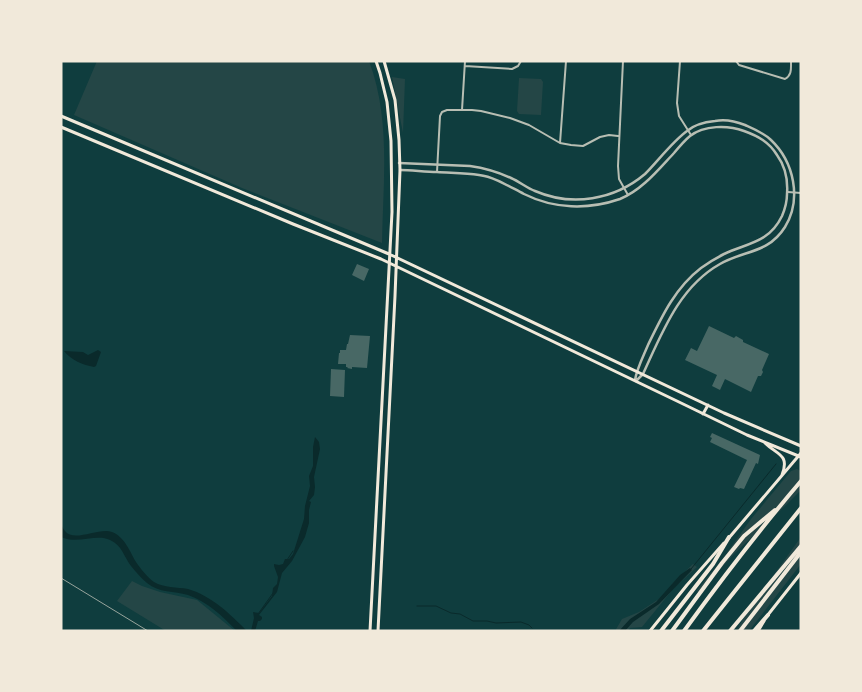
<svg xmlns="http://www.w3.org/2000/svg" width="862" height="692" viewBox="0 0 862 692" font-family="'DejaVu Sans',sans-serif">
	<rect width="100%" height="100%" fill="#0f3d3e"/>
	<path fill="#244646" d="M97 61H369C391 119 383 183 382 243L242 188 74 115Z
		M392 77 405 79 403 133Z
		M519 78 541 79 543 82 541 115 519 114 517 111Z
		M797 469 801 471V490L784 507 735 553 698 593 697 590 724 557 751 519 791 471Z
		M801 537V564L749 631H736L746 614Z
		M693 564 697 567 673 589 642 627 630 628 628 631H615L622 619 639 612 665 595 673 583Z
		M132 581 142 586 160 592 197 600 235 631H166L117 601Z"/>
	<path fill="#0a2a2b" d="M98 350 101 352 96 366 94 367C83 365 71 360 64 351L83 352 88 355Z
		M315 437 319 442 320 449 314 477 315 487 314 495 309 501 311 502 309 510V523L305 537 292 561 282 573 277 592 259 615 262 617V619L260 621H258L255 631H251L254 618 253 612 259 613 272 596 273 588 277 584 278 577 274 566V564L279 565 283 564 285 559H289L293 554 304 519 305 506 310 486 309 476 313 466V447Z
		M61 524C62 526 63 529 65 531 74 543 99 527 112 532 125 537 130 552 136 562 140 568 148 578 154 582 164 588 177 587 188 589 212 596 230 614 247 631H237C222 616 208 602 188 595 174 591 159 593 147 583 142 579 136 572 131 566 124 557 122 545 110 540 96 533 78 545 61 537Z
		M690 568 692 570 659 604 633 622 625 631H619L630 619 656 602 680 575Z"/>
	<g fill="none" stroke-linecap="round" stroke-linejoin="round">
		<path stroke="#0a2a2b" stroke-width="1" d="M287 560 293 551
			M691 569 776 464
			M417 606H436L451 613 460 614 473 621H487L496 623 521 622 529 625 532 628
			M258 614 273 593"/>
	</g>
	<path fill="#486865" d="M357 264 369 269 364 281 352 275Z
		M709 326 734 338 736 336 743 340V342L769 354 762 370 763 372 761 376H758L751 392 725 379 720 390 712 386 717 375 685 360 691 348 697 351Z
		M350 335 370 336 367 368 352 367V369L347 368 348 367H346V364H338L339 353H340V350H346L347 344H348Z
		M331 369 345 370 344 397 330 396Z
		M712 433 760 455 758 464 756 463 744 489 740 488 739 489 734 487 747 460 710 442 712 438 710 437Z"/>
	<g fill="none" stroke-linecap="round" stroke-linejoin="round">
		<path stroke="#b8beb3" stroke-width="2" d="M623 61 618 166 619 179 628 195
			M680 61 677 103 679 116 691 135
			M736 61 739 65 785 79C792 75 791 69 791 61
			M465 66 512 69 518 66 521 61
			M462 110 465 61
			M560 143 566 61
			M437 172 440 116 442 112 447 110H472L481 111 510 118 529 125 560 143 571 145 583 146 600 137 609 135 618 136
			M788 192 801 193"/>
		<path stroke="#b8beb3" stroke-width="2.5" d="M399 163 470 166C484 168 498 172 511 178 520 182 527 188 535 191 572 207 614 200 645 174 658 161 672 142 687 131 695 124 705 122 715 121 725 119 735 121 745 125 754 129 764 133 771 140 794 162 802 199 785 227 768 254 744 250 720 264 679 287 662 333 643 374L636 381
			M400 170C412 170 425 172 437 172 451 173 465 173 479 175 495 177 510 187 524 194 554 209 588 210 620 199 642 190 658 170 674 153 679 147 684 141 690 136 704 125 728 125 744 131 758 136 769 142 777 155 785 166 788 181 787 194 787 202 785 209 782 216 769 243 747 243 724 254 716 258 708 263 701 268 675 288 662 316 648 345 643 357 637 368 635 380"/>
		<path stroke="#f1e9da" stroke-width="3" d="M61 116 389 254 724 413 801 446
			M61 127 293 224 381 259 679 402 747 435 801 457
			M703 414 708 405
			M765 443C777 455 790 454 782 475
			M728 539 801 453
			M767 616 801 573
			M370 631 392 212 391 141 387 102 380 73 376 61
			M378 631 395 296 400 170 399 140 395 100 384 61
			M650 631 687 585 724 543
			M758 631 764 621"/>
		<path stroke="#f1e9da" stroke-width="4" d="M661 631 713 564 729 537
			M672 631 722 563 744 536 775 510
			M684 631C721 580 760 529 801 481
			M703 631 801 508
			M730 631 801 546
			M740 631 801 552
			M754 631 768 615"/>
		<path stroke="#97a49c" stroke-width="1" d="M61 578 148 631"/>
	</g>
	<rect width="862" height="692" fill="none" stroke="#f1e9da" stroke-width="125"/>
</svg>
